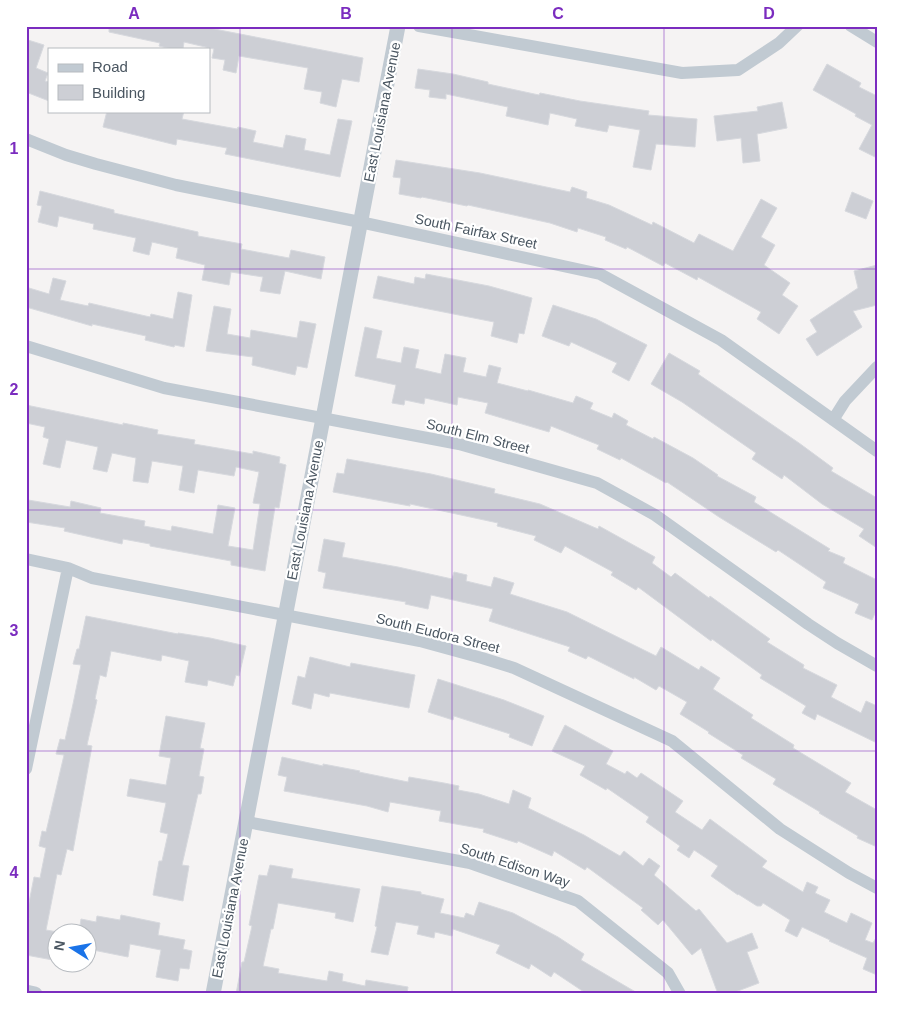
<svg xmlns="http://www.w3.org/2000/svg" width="903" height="1020" viewBox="0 0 903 1020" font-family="Arial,sans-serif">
	<rect width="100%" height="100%" fill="#f5f3f3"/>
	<path fill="#cdcfd5" stroke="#d7d9de" d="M109 26H199L363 58 359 82 342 79 336 107 320 103 322 92 304 89 308 68 239 56 236 73 223 70 225 60 212 58 214 49 184 42 183 49H171L159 46 160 43 109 32Z
		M28 40 44 45 36 68 48 73 45 81 49 82V101L26 92V46Z
		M827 64 861 83 859 87 877 96V158L859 149 872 125 855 116 856 114 813 90Z
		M418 69 453 74 488 82V84L539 95 540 93 580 101 649 111 648 115 697 119 695 147 656 144 651 170 633 167 640 130 609 125 607 132 575 126 577 119 550 113 548 125 506 116 508 107 446 94V99L429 97 430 90 415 88Z
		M782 102 787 128 757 134 760 161 743 163 741 138 717 141 714 116 758 111 757 107Z
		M107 111H184L182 119 237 129 238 127 256 131 253 142 283 148 286 135 306 139 304 150 330 155 338 119 352 121 340 177 225 154 227 148 177 139 176 145 103 127Z
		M396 160 480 173 570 192 572 187 587 192 586 198 609 205 652 225 653 222 694 243 699 234 733 251 761 199 777 208 761 237 775 245 764 265 790 283 782 295 798 306 779 334 757 319 761 312 698 277 697 280 665 263 663 266 627 247 626 249 605 240 606 237 578 228 577 232 550 223 468 205 467 206 422 197 421 198 399 194 401 178 393 177Z
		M40 191 114 210V213L198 232V236L242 244 241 249 289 258 291 250 325 257 321 279 285 271 280 294 260 291 263 277 231 272 229 285 202 280 205 265 176 258 178 248 152 242 149 255 133 251 136 238 93 229 94 224 59 216 57 227 38 222 42 206 37 205Z
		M852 192 873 201 866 219 845 211Z
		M877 265V305L853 311 862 327 817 356 806 339 817 332 810 320 858 288 854 271Z
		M426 274 489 286 532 298 524 334 519 333 517 343 491 336 494 322 373 298 378 276 414 284 415 277 425 279Z
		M53 278 66 281 60 300 88 306 89 303 150 317 151 314 173 319 178 292 192 295 184 347 175 345 174 347 145 340 146 336 92 324V326L26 307V298L29 288 49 294Z
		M553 305 596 319 647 345 629 381 612 372 617 363 571 342 569 346 542 336Z
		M214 306 231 309 227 334 250 338 251 330 297 338 300 321 316 324 307 368 297 366 295 375 252 365 253 357 206 351Z
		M365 327 382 331 376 358 401 363 404 347 419 350 415 368 441 374 445 354 466 358 463 372 486 377 489 365 501 368 497 383 528 391V390L573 403 576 396 593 403 590 409 612 418 614 413 628 421 626 425 653 439 654 437 693 458 718 475 717 476 756 497 754 502 830 549 828 551 845 558 843 563 877 580V609L872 620 855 613 859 604 823 588 826 582 778 550 776 552 719 517 667 482 666 483 621 458 620 460 597 449 599 445 551 426 549 432 485 413 488 403 458 397 457 405 425 398 424 404 405 400 404 405 392 403 396 385 355 376Z
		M669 353 700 371 698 374 799 443 833 468 831 471 877 498V548L859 536 864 529 822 504 784 475 782 479 752 459 756 453 682 402 651 384Z
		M26 405 123 425V423L158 430 157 434 195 440 194 444 253 454V451L280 457 279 463 286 465 279 508 275 507 265 571 231 565V561L150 546V544L123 539 122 544 64 531 65 528 26 522 28 500 70 507 71 501 101 508 100 513 145 521 144 526 171 531 172 526 213 534 218 505 235 508 228 546 253 550 260 504 253 503 259 472 236 467 234 476 198 470 194 493 179 490 183 466 152 461 148 483 133 481 136 458 112 453 107 472 93 469 98 447 66 440 60 468 43 464 49 439 43 437 45 427 26 423Z
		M347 459 431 474 495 489 494 493 540 504 598 529 599 526 655 557 652 563 671 577 675 573 709 598 710 596 770 639 767 642 804 665 803 668 837 685 831 697 861 713 866 701 877 706V743L817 714 815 720 802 713 806 706 760 678 762 675 712 639 711 641 638 587 636 590 611 575 613 572 565 546 561 553 534 540 536 536 497 526 498 523 410 504V506L333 492 337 473 344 474Z
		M324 539 345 543 342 557 398 567 452 579 454 572 467 575 466 581 491 587 494 577 514 583 510 594 567 612 656 656 661 647 699 670 701 666 720 678 713 689 753 715 751 718 794 745 793 748 851 783 845 792 877 810V847L857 838 858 836 819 813 820 812 773 784 776 779 741 758 743 755 708 733 709 732 680 714 687 702 659 686 656 690 634 677V679L588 656 586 659 568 651 570 647 489 621 493 609 431 595 428 609 405 604 406 602 323 588 326 573 318 571Z
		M86 616 178 634V633L210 638 246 646 239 676 236 675 233 686 208 680 207 686 185 682 189 661 162 655 161 661 111 651 106 677 100 675 95 699 97 700 87 745 92 746 73 851 67 849 61 875 57 874 46 930 58 932V961L26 955V930L29 918H26L34 877 40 878 46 848 39 846 42 831 46 832 64 755 56 754 60 739 65 740 73 704 81 665 73 664 77 649H79Z
		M310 657 350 667 351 663 415 675 409 708 330 693 329 697 314 693 311 709 292 704 298 676 305 678Z
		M438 679 504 700 544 716 532 746 509 737 510 734 454 716 453 720 428 712Z
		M166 716 205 723 200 748 204 749 199 776 204 777 201 794H198L182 865 189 866 183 901 153 895 159 861H162L168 834 160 832 166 803 127 796 130 779 166 785 171 758 159 756Z
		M565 725 613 751 606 764 625 774 627 771 637 778 641 773 683 801 675 812 702 830 710 819 767 861 762 867 803 892 807 882 818 887 815 893 830 900 824 912 847 923 851 913 872 923 865 940 873 943 877 936V975L863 969 867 958 829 941 830 940 802 927 797 937 785 931 790 920 763 903 761 906H757L738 894V895L711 876 718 866 694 850 689 858 677 850 680 846 646 822 649 817 607 788 606 790 580 775 585 766 552 751Z
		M282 757 323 766V764L360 771 359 772 408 782 409 777 444 783 459 786 458 790 479 794 509 804 513 790 531 798 528 808 584 835 620 856 624 851 643 866 649 858 660 866 654 875 696 911 699 909 727 943 752 933 758 948 747 952 759 983 730 994H718L701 948 692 955 663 920 658 925 641 910 643 908 587 867 585 870 554 851 552 856 518 841 517 843 483 832 484 829 439 821 441 811 390 802 388 812 367 806 284 791 287 777 278 775Z
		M270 865 293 869 291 878 360 889 353 922 335 918 336 913 278 903 273 929H271L263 966 279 969 278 973 327 981 329 971 343 974 342 981 365 986 366 980 408 987 407 994H236L242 962H244L252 926 249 925 259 875 267 876Z
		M382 886 421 892V894L444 899 440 913 464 918 466 913 474 916 479 902 513 913 558 937 584 954 581 960 639 994H587L554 972 551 977 531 964 529 969 496 953 500 945 453 929 452 936 435 932 434 938 417 934 419 926 396 922 388 955 371 952 377 927 375 926Z
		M121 915 160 923 158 935 185 940 183 949 192 951 189 969 180 968 178 981 156 977 161 950 130 944 128 957 88 949V932H79L81 919 96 922 97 916 120 920Z"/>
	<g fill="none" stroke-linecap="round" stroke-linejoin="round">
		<path stroke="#c1cad2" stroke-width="12" d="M419 26 682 73 738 70 779 43 797 26
			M851 26 877 42
			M26 139 66 155 96 164 176 185 360 222 600 274 721 340 877 451
			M26 346 164 388 459 444 597 483 655 515 808 624 837 643 877 666
			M833 420 845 401 877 367
			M26 559 68 568 92 578 420 641 482 658 514 668 672 741 780 829 849 873 877 888
			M26 769 68 568
			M247 822 470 863 578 901 668 973 680 994"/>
		<path stroke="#c1cad2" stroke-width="15" d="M26 992 35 994
			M213 994 398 26"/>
	</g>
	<path fill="none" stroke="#7b2cbf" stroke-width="1" stroke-opacity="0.55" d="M240 26V994M452 26V994M664 26V994M26 269H877M26 510H877M26 751H877"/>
	<g text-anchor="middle" stroke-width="4.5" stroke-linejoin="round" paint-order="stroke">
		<g font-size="14" fill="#4a5661" stroke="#fff">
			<text transform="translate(382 112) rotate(-79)" y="5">East Louisiana Avenue</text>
			<text transform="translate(476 231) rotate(12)" y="5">South Fairfax Street</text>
			<text transform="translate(478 436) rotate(14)" y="5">South Elm Street</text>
			<text transform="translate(305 510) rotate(-79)" y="5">East Louisiana Avenue</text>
			<text transform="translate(438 633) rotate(14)" y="5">South Eudora Street</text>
			<text transform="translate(515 865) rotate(18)" y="5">South Edison Way</text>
			<text transform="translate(230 908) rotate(-79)" y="5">East Louisiana Avenue</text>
		</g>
	</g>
	<rect width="903" height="1020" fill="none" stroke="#ffffff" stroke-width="55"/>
	<rect x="48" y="48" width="162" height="65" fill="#ffffff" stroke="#b7bbc0"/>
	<rect x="58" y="64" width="25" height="8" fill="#c1cad2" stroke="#b7bbc0"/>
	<text x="92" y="72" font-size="15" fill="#4a5661">Road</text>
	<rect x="58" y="85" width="25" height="15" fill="#cdcfd5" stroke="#b7bbc0"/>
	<text x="92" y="98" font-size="15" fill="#4a5661">Building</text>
	<g transform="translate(72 948) rotate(281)"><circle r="24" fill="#ffffff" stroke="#b7bbc0"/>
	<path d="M0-4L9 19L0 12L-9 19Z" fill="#1a73e8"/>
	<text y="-8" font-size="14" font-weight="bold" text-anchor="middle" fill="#4a5661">N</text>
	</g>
	<rect x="28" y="28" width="848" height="964" fill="none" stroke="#7b2cbf" stroke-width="2"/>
	<g font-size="16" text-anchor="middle" font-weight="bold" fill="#7b2cbf">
		<text x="134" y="19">A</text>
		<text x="346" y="19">B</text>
		<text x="558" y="19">C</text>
		<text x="769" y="19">D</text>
		<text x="14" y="154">1</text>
		<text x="14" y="395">2</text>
		<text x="14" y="636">3</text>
		<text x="14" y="878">4</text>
	</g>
</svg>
